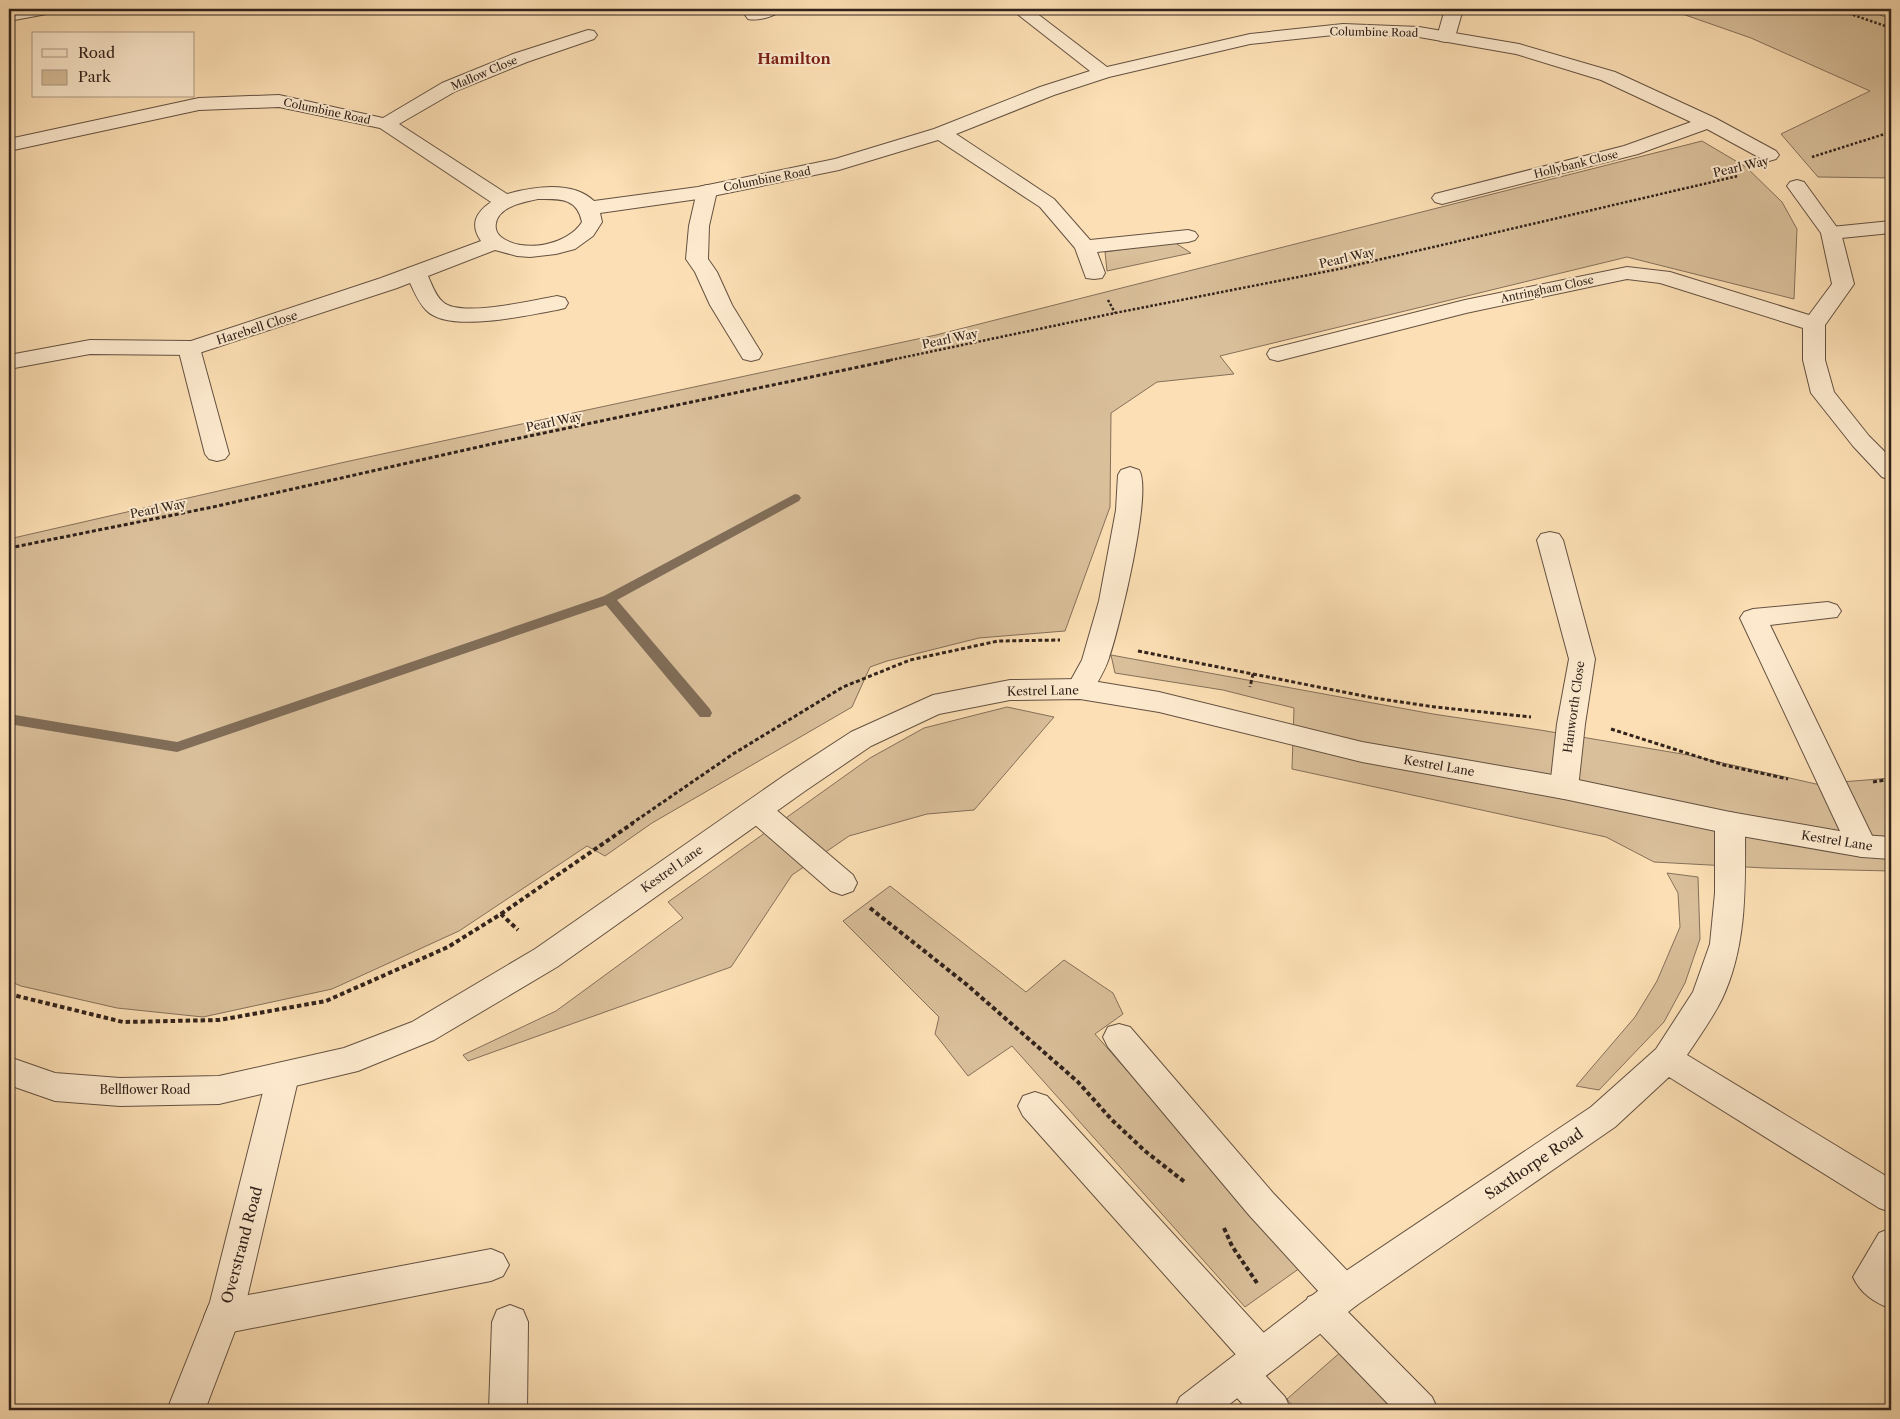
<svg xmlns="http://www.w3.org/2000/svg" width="1900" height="1419" viewBox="0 0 1900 1419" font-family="'Libre Caslon Text',serif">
	<rect width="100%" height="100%" fill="#fcdfb4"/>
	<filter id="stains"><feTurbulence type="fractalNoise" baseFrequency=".004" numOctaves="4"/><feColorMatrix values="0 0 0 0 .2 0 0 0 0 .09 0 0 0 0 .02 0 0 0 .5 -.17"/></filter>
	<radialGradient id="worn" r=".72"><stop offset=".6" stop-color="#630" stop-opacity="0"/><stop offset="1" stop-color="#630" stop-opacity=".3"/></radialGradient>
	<path fill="#d9bf9a" stroke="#85705a" d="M1668 9H1863L1891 19V178L1818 177 1781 134 1870 91 1751 38Z
		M1702 141 1746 167 1782 202 1797 229 1794 299 1627 257 1220 356 1234 374 1157 382 1111 413 1110 507 1065 631 979 638 887 661 870 667 852 707 652 823 605 856 587 846 459 931 332 989 203 1017 117 1008 21 986 9 981V539L345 462 936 335Z
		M1174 242 1191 253 1107 271 1105 252Z
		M1111 655 1433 714 1540 730 1688 755 1816 784 1891 778V871L1765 868 1654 862 1606 837 1292 769 1294 708 1223 690 1115 673Z
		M1007 707 1054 717 974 810 927 814 849 836 792 875 731 967 468 1061 463 1055 556 1011 683 918 668 902 870 758 924 728Z
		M1667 873 1698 877 1700 939 1685 983 1664 1022 1599 1090 1576 1086 1635 1017 1657 981 1680 927 1678 893Z
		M890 886 1026 992 1064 960 1113 993 1123 1014 1095 1034 1300 1268 1245 1307 1012 1046 968 1076 935 1034 939 1017 843 921Z
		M1359 1336 1428 1410H1296L1287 1399Z"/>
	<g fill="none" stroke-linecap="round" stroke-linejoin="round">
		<path fill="#816d58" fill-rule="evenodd" d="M795 494 799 495 801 498 799 501 617 600 710 709 712 713 710 717H700L606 605 177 752 9 724V714L177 742 604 596Z"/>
		<g stroke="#645141" stroke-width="2">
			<path id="service" d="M756 9H782C776 17 757 21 748 19L745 15 748 11Z
				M1445 9H1463L1455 37 1452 41 1446 42 1440 41 1437 37Z
				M707 185 714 187 717 191 709 226 708 259 717 272 732 305 762 354 759 359 751 361 743 359 710 305 695 272 686 259 689 226 697 191 700 187Z
				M1891 221V233L1831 239 1824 237 1821 233 1824 229 1831 227Z
				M416 267 424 268C430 278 434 295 443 302 460 318 534 300 557 296L565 298 568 303 565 308 557 310C528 315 448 334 426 310 416 300 412 285 405 273L408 268Z
				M189 341 197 343 200 348 229 454 225 459 217 461 209 459 205 454 178 348 181 343Z
				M1130 467 1139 470C1153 491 1119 629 1109 658 1105 671 1096 684 1090 696L1080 699 1070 696 1066 689 1082 660 1099 601 1116 510 1118 475 1121 470Z
				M1828 602 1837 605 1841 611 1837 617 1770 625 1877 846 1872 854 1862 857 1852 854 1847 846 1740 618 1744 612 1753 609Z
				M757 799 767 802 853 875 857 883 853 891 842 895 831 891 747 818 743 810 747 802Z
				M1119 1024 1130 1027 1273 1193 1357 1281 1362 1293 1357 1305 1345 1309 1432 1397 1438 1410H1394L1308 1321 1303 1309 1308 1297 1320 1293 1249 1215 1108 1047 1103 1037 1108 1027Z
				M1035 1092 1047 1096 1274 1344 1279 1356 1274 1368 1263 1373 1285 1397 1291 1410H1248L1227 1387 1222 1374 1227 1361 1238 1357 1023 1116 1018 1106 1023 1096Z
				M491 1249 503 1254 509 1265 503 1276 491 1281 222 1334 209 1329 204 1317 209 1305 222 1300Z
				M510 1305 523 1310 528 1322 527 1410H489L492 1322 497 1310Z"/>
		</g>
		<g stroke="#645141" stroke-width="2">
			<path id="minor" d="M19 9H55L52 13 9 21V11Z
				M1011 9H1031L1107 67 1250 34 1343 24 1419 27 1519 44 1615 72 1715 118 1776 151 1779 155 1776 159 1769 161 1762 159 1707 129 1638 154 1442 204 1435 202 1432 198 1435 194 1624 146 1691 122 1601 80 1516 54 1419 37 1343 34 1250 44 1109 77 1054 95 956 134 1054 199 1090 240 1188 230 1195 232 1198 236 1195 240 1188 242 1097 252 1105 273 1102 278 1094 279 1086 278 1075 248 1040 207 938 140 839 170 698 199 600 213 602 222 593 236 575 249 556 254 530 257 517 256 495 250 397 288 193 355 90 354 9 369V355L90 340 191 341 381 278 481 241C470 225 475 213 491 202L380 128 279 107 199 110 9 151V139L199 98 279 95 383 118 442 83 513 54 588 30 594 31 597 35 594 39 527 62 456 91 399 124 507 194C533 187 572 180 594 201L698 187 835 159 934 129 1040 87 1090 71ZM538 199C559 199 577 197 582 222 568 245 523 254 501 237 496 233 495 228 496 223 499 206 525 202 538 199Z
				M1797 180 1804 182 1841 233 1854 284 1825 325V360L1834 392 1869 436 1891 458V480L1882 477 1853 446 1811 393 1803 360V328L1660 283 1627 279 1466 313 1278 361 1270 359 1267 354 1270 349 1465 300 1627 267 1670 272 1809 315 1832 284 1821 233 1787 186 1790 182Z
				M1550 532 1559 534 1563 540 1595 659 1585 724 1578 788 1574 796 1564 799 1554 796 1550 788 1557 724 1569 659 1537 540 1541 534Z
				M1730 812 1740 815 1745 823C1745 883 1748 944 1722 999 1712 1019 1699 1037 1687 1055L1891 1179V1212L1879 1208 1669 1077 1615 1127 1357 1305 1222 1410H1174L1180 1397 1331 1281 1591 1107 1656 1049 1693 992 1710 944 1715 893V823L1720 815Z
				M283 1062 295 1066 299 1076 246 1302 205 1410H167L210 1302 267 1076 271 1066Z
				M1891 1228V1309C1874 1302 1861 1294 1853 1277L1879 1233Z"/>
		</g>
		<g stroke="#645141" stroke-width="2">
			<path id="tertiary" d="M1080 679 1159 692 1362 742 1564 777 1730 812 1862 835 1891 837V859L1862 857 1730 834 1564 799 1362 762 1159 712 1080 699 1010 700 939 714 871 746 805 791 557 967 434 1040 358 1071 219 1104 120 1106 55 1101 9 1085V1057L55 1073 120 1078 219 1076 344 1048 412 1022 535 949 785 775 851 732 933 695 1010 680Z"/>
		</g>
		<path stroke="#31221b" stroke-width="2.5" stroke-dasharray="2.5 2" stroke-linecap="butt" d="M1836 9 1891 28
			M1812 157 1891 132
			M1108 300 1115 313
			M886 361 1115 313 1339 269 1738 176"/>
		<path stroke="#31221b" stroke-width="3" stroke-dasharray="4 2.5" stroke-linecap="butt" d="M9 548 213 507 496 443 892 360
			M1138 651 1253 674 1250 687
			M1253 674 1374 698 1435 707 1531 717
			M1611 729 1724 765 1788 779
			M1873 782 1891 779
			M631 824 733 754 843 687 910 660 998 641 1060 640"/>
		<path stroke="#31221b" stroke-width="4" stroke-dasharray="4.5 3" stroke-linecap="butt" d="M870 908 966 984 1078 1082 1112 1120 1145 1151 1186 1183
			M501 914 633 823
			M9 994 123 1022 219 1020 326 1001 448 947 501 914 518 930
			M1224 1228 1232 1246 1257 1283"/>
		<use href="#service" fill="#fdeace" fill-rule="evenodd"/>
		<use href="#minor" fill="#fdeace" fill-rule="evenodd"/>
		<use href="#tertiary" fill="#fdeace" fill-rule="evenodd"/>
	</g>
	<g text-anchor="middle" stroke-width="4" stroke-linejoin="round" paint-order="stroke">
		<g font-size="11" fill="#31221b" stroke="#fdeace">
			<text transform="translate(1374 32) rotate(1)" y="4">Columbine Road</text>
			<text transform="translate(484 73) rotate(-23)" y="4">Mallow Close</text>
			<text transform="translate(327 111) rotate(12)" y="4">Columbine Road</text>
			<text transform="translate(1576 164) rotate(-14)" y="4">Hollybank Close</text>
			<text transform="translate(767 179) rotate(-11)" y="4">Columbine Road</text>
			<text transform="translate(1547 289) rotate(-12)" y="4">Antringham Close</text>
		</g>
		<g font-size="12" fill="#31221b" stroke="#fdeace">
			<text transform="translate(1741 167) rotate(-13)" y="4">Pearl Way</text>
			<text transform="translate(1347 258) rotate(-13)" y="4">Pearl Way</text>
			<text transform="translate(257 328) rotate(-18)" y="4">Harebell Close</text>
			<text transform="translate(950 339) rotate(-12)" y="4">Pearl Way</text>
			<text transform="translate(554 422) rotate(-12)" y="4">Pearl Way</text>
			<text transform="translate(158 509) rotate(-11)" y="4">Pearl Way</text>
			<text transform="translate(1043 691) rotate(-1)" y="4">Kestrel Lane</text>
			<text transform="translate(1574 707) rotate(-82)" y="4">Hanworth Close</text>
			<text transform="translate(1439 766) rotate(10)" y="4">Kestrel Lane</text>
			<text transform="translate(1837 841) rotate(9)" y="4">Kestrel Lane</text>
			<text transform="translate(672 869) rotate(-35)" y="4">Kestrel Lane</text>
			<text x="145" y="1094">Bellflower Road</text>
		</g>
		<g font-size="15" font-weight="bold" fill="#7a1f14" stroke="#fdeace">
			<text x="794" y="64">Hamilton</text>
		</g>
		<g font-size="15" fill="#31221b" stroke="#fdeace">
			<text transform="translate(1534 1164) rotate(-34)" y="5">Saxthorpe Road</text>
			<text transform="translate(242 1245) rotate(-75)" y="5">Overstrand Road</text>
		</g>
	</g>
	<rect width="1900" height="1419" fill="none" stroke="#fcdfb4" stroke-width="30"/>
	<rect x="10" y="10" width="1880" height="1399" fill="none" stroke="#31221b" stroke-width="2.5"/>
	<rect x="15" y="15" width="1870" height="1389" fill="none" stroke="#31221b"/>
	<rect x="32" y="32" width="162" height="65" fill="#fdeace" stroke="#ab9a86"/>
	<rect x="42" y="49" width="25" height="8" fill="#fdeace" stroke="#ab9a86"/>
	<text x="78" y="58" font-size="15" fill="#31221b">Road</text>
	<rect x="42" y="70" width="25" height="15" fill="#d9bf9a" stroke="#ab9a86"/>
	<text x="78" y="82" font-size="15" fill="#31221b">Park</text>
	<rect width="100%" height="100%" filter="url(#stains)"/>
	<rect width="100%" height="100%" fill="url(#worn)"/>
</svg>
